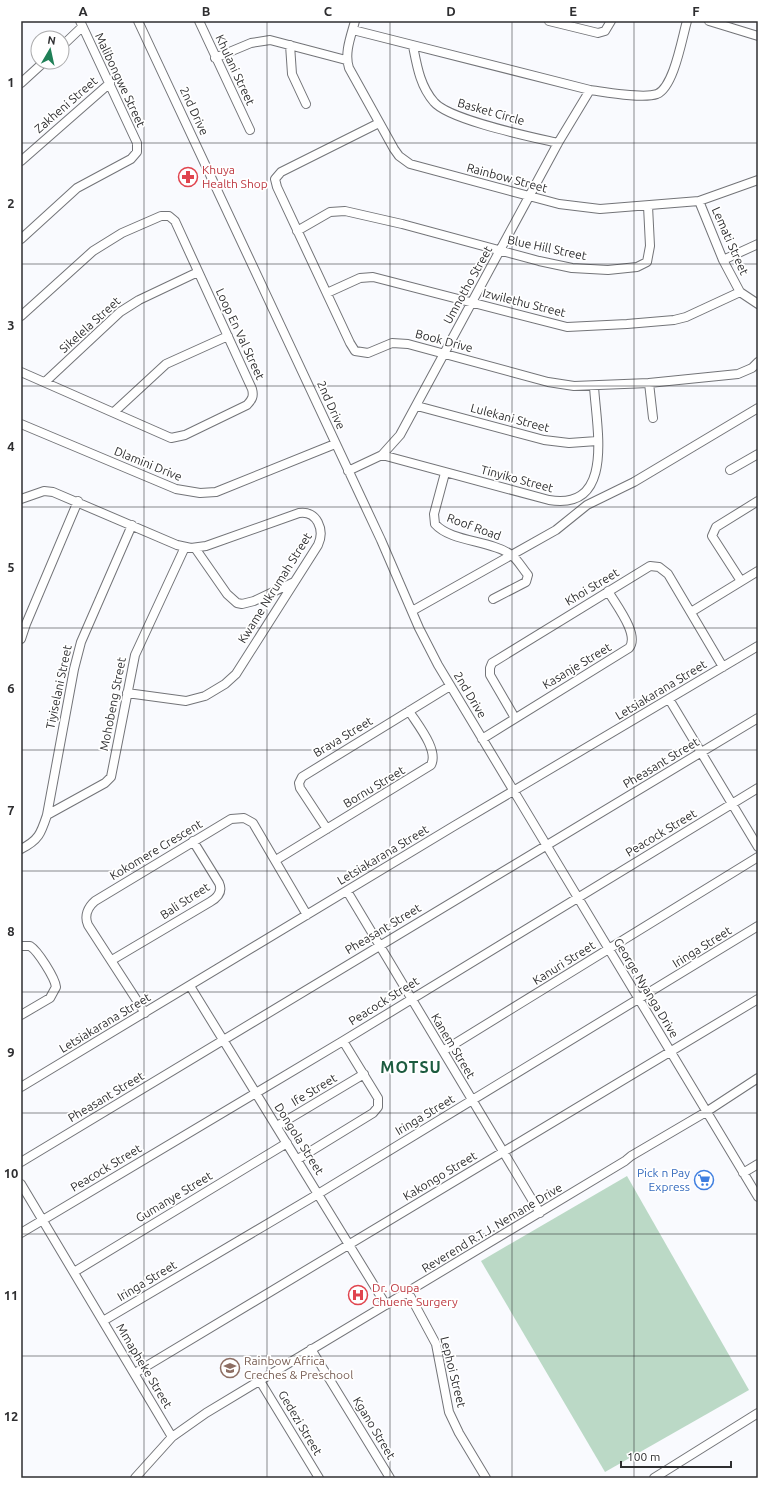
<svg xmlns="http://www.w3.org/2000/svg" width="779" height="1499" viewBox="0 0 779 1499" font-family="Ubuntu,sans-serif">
	<rect width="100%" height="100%" fill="#f9fafe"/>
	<path fill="#bbd9c6" d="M627 1176 749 1390 605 1472 481 1261Z"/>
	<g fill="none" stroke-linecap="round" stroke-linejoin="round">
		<g stroke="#737478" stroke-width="10">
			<path id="minor" d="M138 21 381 540 419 628 438 665 758 1197
				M199 21 250 130
				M355 21C351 36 344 53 349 68L394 149 399 156 410 164 559 204 600 209 699 201 758 180
				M549 21 598 33 605 31 611 21
				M709 21 758 36
				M353 30 590 90C605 92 643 99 657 94 674 87 682 38 687 21
				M290 45 292 74 306 104
				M62 46 82 27
				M413 46C417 66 420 86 434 102 449 120 532 137 558 143
				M215 58 251 43 270 40 346 60
				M21 83 44 62
				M379 123 281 172 275 179 277 187 350 343 355 351 368 353 392 343 408 344 548 382 574 386 649 383 738 374 752 368 758 362
				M21 161 110 83
				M699 201 723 260 740 292 758 304
				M297 231 330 212 345 211 402 224 539 261 572 268 608 270 637 267 647 262 650 246 648 206
				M21 239 77 188 131 159 137 152V143L80 21
				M723 260 758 244
				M327 293 360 278 373 277 567 327 627 324 674 320 686 317 740 292
				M21 316 93 251 122 233 161 216H169L175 221 252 389C254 396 252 400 247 405L185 435 171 438 21 372
				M45 382 120 312 139 300 198 272
				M649 383 653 418
				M417 406 544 440 569 443 597 441
				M114 412 166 364 228 336
				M21 424 176 489 200 493 216 492 335 444
				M382 455 549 500C616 511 596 426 594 386
				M730 470 758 454
				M348 471 382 455 400 435 558 143 590 90
				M445 473 434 514 435 524C451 542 489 540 510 554 517 558 522 568 528 575L526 582 493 599
				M21 499 44 491 53 492 177 545 191 548 206 546 299 513C317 510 325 530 318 545L236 674 225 684 205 696 186 701 127 693
				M195 548 227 594 237 603 242 604 254 601 294 582
				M741 581 712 536 716 527 758 501
				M412 611 556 530 587 505 634 482 758 408
				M691 612 758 571
				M21 639 26 624 78 501
				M669 699 758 847
				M515 718 490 675V668L492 663 650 566 659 567 668 574 723 667
				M482 739 629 648C640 635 616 605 608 591
				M47 815 105 783 111 777 135 655 185 547
				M327 829 300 788 299 783 302 777 450 686
				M21 849C39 840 41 833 47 815L74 669 81 642 132 525
				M276 860 431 765C439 750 417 724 409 711
				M347 891 540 1213
				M21 946H30C38 951 55 978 56 987L50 998 21 1015
				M112 960 210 902C217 898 223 892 219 883L193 841
				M190 986 386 1305
				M145 1013 88 925C84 916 88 907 95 901L231 819 244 818 253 823 307 915
				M443 1051 758 857
				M21 1087 454 826 758 646
				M277 1126 364 1074
				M298 1159 373 1113 378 1107V1098L343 1041
				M21 1162 758 718
				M743 1173 758 1164
				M21 1184 172 1437
				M21 1233 343 1041 758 788
				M74 1272 287 1143
				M408 1292 436 1344 449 1412 459 1433 486 1478
				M103 1321 318 1194 758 926
				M311 1349 390 1478
				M135 1373 758 999
				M260 1381 319 1478
				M135 1478 172 1437 206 1413 625 1161 631 1156 706 1112 758 1078
				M654 1478 758 1413"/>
		</g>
		<use href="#minor" stroke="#fff" stroke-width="8"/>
	</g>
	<path fill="none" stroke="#2e2e30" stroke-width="1" stroke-opacity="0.55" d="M144 21V1478M267 21V1478M390 21V1478M512 21V1478M634 21V1478M21 143H758M21 264H758M21 386H758M21 507H758M21 628H758M21 750H758M21 871H758M21 992H758M21 1113H758M21 1234H758M21 1356H758"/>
	<defs>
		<g id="pharmacy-ring" transform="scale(1)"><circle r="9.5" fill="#fff" stroke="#e0444e" stroke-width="1.5"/><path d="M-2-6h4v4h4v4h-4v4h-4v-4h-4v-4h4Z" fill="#e0444e"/></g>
		<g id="supermarket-ring" transform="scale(1)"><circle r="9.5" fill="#fff" stroke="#3f7fe0" stroke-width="1.5"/><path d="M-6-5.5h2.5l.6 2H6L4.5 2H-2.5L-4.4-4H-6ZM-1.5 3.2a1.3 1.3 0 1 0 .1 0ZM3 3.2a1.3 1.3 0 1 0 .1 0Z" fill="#3f7fe0"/></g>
		<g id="hospital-ring" transform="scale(1)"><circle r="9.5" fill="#fff" stroke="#e0444e" stroke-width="1.5"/><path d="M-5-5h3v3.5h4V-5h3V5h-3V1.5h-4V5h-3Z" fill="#e0444e"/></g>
		<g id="school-ring" transform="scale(1)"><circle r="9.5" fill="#fff" stroke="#8d6e63" stroke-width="1.5"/><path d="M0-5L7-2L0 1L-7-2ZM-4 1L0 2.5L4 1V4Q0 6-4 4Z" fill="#8d6e63"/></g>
	</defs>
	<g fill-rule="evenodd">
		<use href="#pharmacy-ring" x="188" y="177"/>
		<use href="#supermarket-ring" x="704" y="1180"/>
		<use href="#hospital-ring" x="358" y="1295"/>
		<use href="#school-ring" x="230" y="1368"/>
	</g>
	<g text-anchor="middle" stroke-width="3.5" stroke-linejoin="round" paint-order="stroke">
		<g font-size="12" fill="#2e2e30" stroke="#fff">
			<text transform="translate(235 70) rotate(65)" y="4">Khulani Street</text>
			<text transform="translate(120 80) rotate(65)" y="4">Malibongwe Street</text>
			<text transform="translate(66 105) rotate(-41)" y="4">Zakheni Street</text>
			<text transform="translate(194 111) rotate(65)" y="4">2nd Drive</text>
			<text transform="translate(491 112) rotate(16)" y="4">Basket Circle</text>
			<text transform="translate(507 178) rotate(15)" y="4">Rainbow Street</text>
			<text transform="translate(730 241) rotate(66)" y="4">Lemati Street</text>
			<text transform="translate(547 248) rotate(12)" y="4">Blue Hill Street</text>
			<text transform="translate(468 285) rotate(-61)" y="4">Umnotho Street</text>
			<text transform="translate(524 303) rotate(14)" y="4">Izwilethu Street</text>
			<text transform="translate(90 325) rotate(-42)" y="4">Sikelela Street</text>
			<text transform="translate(240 334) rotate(65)" y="4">Loop En Val Street</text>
			<text transform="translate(444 341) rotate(15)" y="4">Book Drive</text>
			<text transform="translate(331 405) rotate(66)" y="4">2nd Drive</text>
			<text transform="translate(510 418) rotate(15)" y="4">Lulekani Street</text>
			<text transform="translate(148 464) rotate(22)" y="4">Dlamini Drive</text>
			<text transform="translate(517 479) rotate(15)" y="4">Tinyiko Street</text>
			<text transform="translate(474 527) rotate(20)" y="4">Roof Road</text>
			<text transform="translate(592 587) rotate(-31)" y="4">Khoi Street</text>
			<text transform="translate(275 588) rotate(-58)" y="4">Kwame Nkrumah Street</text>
			<text transform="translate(577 666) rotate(-31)" y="4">Kasanje Street</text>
			<text transform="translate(59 687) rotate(-78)" y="4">Tiyiselani Street</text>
			<text transform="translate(661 690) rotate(-31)" y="4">Letsiakarana Street</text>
			<text transform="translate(470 695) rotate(59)" y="4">2nd Drive</text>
			<text transform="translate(113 704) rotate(-79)" y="4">Mohobeng Street</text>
			<text transform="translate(343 737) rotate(-31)" y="4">Brava Street</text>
			<text transform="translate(661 763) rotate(-31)" y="4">Pheasant Street</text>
			<text transform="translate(374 787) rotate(-31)" y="4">Bornu Street</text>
			<text transform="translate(661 833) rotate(-31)" y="4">Peacock Street</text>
			<text transform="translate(156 850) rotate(-31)" y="4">Kokomere Crescent</text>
			<text transform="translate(383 855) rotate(-31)" y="4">Letsiakarana Street</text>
			<text transform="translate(185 901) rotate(-33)" y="4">Bali Street</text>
			<text transform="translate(383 929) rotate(-31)" y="4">Pheasant Street</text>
			<text transform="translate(702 947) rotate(-32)" y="4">Iringa Street</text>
			<text transform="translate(564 963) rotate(-32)" y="4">Kanuri Street</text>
			<text transform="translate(646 988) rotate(59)" y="4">George Nyanga Drive</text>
			<text transform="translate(384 1001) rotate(-32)" y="4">Peacock Street</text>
			<text transform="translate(105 1023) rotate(-31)" y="4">Letsiakarana Street</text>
			<text transform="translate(453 1046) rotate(59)" y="4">Kanem Street</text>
			<text transform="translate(314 1090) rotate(-31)" y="4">Ife Street</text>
			<text transform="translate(106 1097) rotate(-31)" y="4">Pheasant Street</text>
			<text transform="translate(425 1115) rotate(-31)" y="4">Iringa Street</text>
			<text transform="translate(299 1139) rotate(58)" y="4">Dongola Street</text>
			<text transform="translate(106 1168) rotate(-31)" y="4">Peacock Street</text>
			<text transform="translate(440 1176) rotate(-31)" y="4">Kakongo Street</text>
			<text transform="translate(174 1197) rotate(-31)" y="4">Gumanye Street</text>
			<text transform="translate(492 1228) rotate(-31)" y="4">Reverend R.T.J. Nemane Drive</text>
			<text transform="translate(147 1281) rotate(-31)" y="4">Iringa Street</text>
			<text transform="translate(144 1366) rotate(59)" y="4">Mmapheke Street</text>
			<text transform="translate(453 1372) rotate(76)" y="4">Lephoi Street</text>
			<text transform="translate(300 1423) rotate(59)" y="4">Gedezi Street</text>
			<text transform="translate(374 1428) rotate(59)" y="4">Kgano Street</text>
		</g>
		<g font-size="12" fill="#be3a42" stroke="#fff" text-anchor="start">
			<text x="202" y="174">Khuya<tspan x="202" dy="14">Health Shop</tspan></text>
			<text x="372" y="1292">Dr. Oupa<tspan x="372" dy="14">Chuene Surgery</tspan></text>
		</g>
		<g font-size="12" fill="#366cbe" stroke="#fff" text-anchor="end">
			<text x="690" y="1177">Pick n Pay<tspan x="690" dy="14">Express</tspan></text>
		</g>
		<g font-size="12" fill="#785e54" stroke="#fff" text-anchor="start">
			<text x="244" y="1365">Rainbow Africa<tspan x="244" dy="14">Creches &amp; Preschool</tspan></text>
		</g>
		<g font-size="16" font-weight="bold" letter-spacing="1" fill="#1c5b3f" stroke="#fff">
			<text x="411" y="1073">MOTSU</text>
		</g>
	</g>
	<rect width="779" height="1499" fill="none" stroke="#ffffff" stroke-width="44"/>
	<g transform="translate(50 50) rotate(9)"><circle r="19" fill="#ffffff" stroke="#ababac"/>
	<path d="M0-3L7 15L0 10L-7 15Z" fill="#208057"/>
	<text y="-6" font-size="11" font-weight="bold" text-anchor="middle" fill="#2e2e30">N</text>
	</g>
	<path d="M621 1461v6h110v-6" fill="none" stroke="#2e2e30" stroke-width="2"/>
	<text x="627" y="1461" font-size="12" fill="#2e2e30" stroke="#ffffff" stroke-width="3" paint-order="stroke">100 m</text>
	<rect x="22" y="22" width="735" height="1455" fill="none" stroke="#2e2e30" stroke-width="1.5"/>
	<g font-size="13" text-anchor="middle" font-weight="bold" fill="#2e2e30">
		<text x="83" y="16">A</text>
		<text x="206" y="16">B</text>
		<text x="328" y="16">C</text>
		<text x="451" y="16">D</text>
		<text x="573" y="16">E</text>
		<text x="696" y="16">F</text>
		<text x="11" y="87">1</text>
		<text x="11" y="208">2</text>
		<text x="11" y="330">3</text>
		<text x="11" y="451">4</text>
		<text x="11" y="572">5</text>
		<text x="11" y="693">6</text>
		<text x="11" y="815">7</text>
		<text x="11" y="936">8</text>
		<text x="11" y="1057">9</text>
		<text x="11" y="1178">10</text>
		<text x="11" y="1300">11</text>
		<text x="11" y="1421">12</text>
	</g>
</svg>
